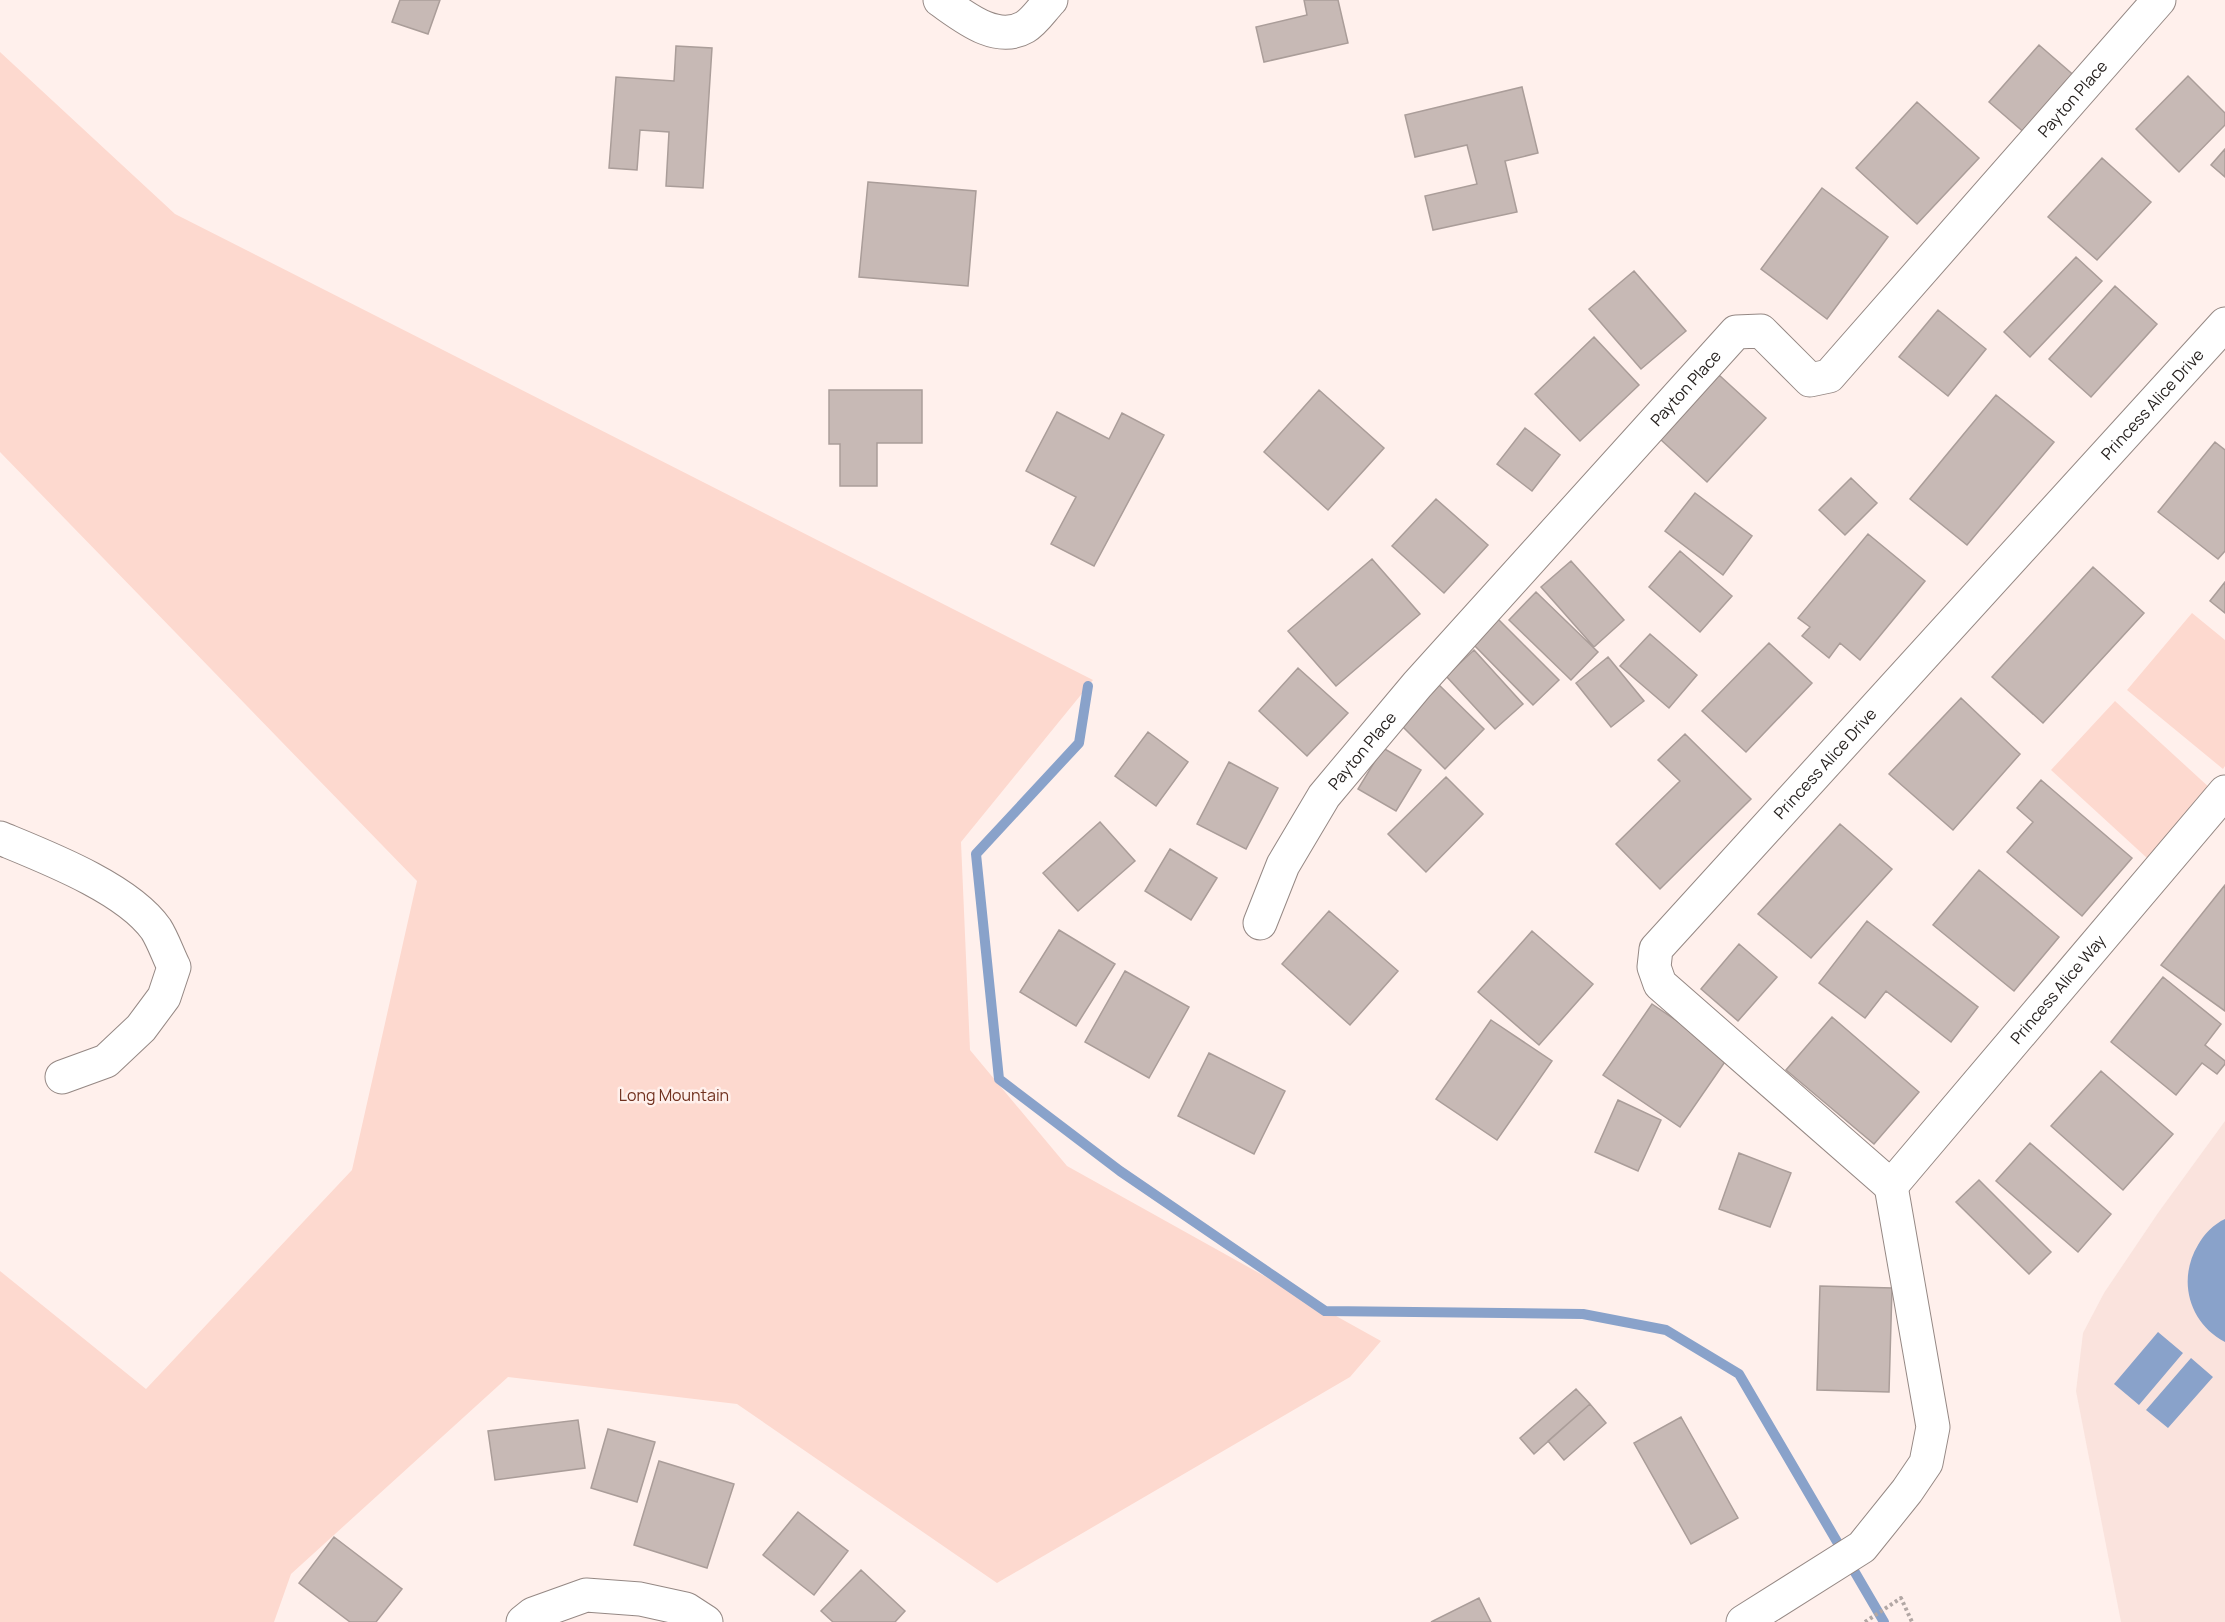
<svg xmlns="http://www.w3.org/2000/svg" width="2225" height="1622" viewBox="0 0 2225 1622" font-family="Manrope,sans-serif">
	<rect width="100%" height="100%" fill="#fff0ec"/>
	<path fill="#fae3dd" d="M2225 1121V1622H2121L2076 1391 2083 1333 2104 1293 2158 1213Z"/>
	<path fill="#fdd9cf" d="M0 52 175 214 1093 680 961 842 970 1050 1067 1166 1381 1341 1350 1377 997 1583 737 1404 508 1377 291 1574 274 1622H0V1271L146 1389 352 1170 417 881 0 452Z
		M2192 613 2225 640V766L2223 769 2127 690Z
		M2115 701 2211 789 2147 858 2051 770Z"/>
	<path fill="#89a2ca" d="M2225 1219V1342C2189 1323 2177 1280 2198 1245 2204 1234 2214 1224 2225 1219Z
		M2158 1332 2183 1353 2139 1405 2114 1384Z
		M2191 1358 2213 1377 2168 1428 2146 1410Z"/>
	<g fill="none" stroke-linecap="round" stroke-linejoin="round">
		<path stroke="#89a2ca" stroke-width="10" d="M1088 686 1079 743 976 854 999 1079 1120 1171 1325 1311 1583 1314 1666 1330 1739 1374 1884 1622"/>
	</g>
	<path fill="#c7b9b5" stroke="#aa9d99" stroke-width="1.5" d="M400 0H440L428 34 392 22Z
		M1304 0H1338L1348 43 1264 62 1256 27 1307 15Z
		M2039 45 2077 78 2027 135 1989 102Z
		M676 46 712 48 703 188 666 186 669 132 640 130 637 170 609 168 616 77 674 81Z
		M2188 76 2225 113V125L2179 172 2136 129Z
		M1522 87 1538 153 1505 161 1517 212 1433 230 1425 196 1477 184 1467 145 1415 157 1405 115Z
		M1917 102 1979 158 1917 224 1856 168Z
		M2225 149V177L2211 165Z
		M2102 158 2151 202 2097 260 2048 217Z
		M868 182 976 191 968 286 859 277Z
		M1822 188 1888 237 1827 319 1761 269Z
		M2076 257 2102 281 2030 357 2004 332Z
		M1634 271 1686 331 1641 369 1589 309Z
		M2115 286 2157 324 2091 397 2049 359Z
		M1938 310 1986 349 1948 396 1899 357Z
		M1594 337 1639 385 1580 441 1535 394Z
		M1719 375 1766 418 1707 482 1660 439Z
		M829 390H922V443H877V486H840V444H829Z
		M1319 390 1384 448 1328 510 1264 452Z
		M1996 395 2054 442 1967 545 1910 499Z
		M1057 412 1109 439 1122 413 1164 435 1094 566 1051 544 1076 497 1026 471Z
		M1525 428 1560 455 1532 491 1497 464Z
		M2215 442 2225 450V551L2218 559 2158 512Z
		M1851 478 1877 503 1845 535 1819 510Z
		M1695 493 1752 536 1723 575 1665 531Z
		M1436 499 1488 545 1444 593 1392 546Z
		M1868 534 1925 581 1860 660 1840 643 1829 658 1802 636 1810 627 1798 618Z
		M1680 551 1732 596 1700 632 1649 587Z
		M1372 559 1420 614 1336 686 1288 631Z
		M1571 561 1624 620 1594 647 1541 587Z
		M2093 567 2144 613 2043 723 1992 677Z
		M2225 582V613L2210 601Z
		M1536 592 1598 652 1571 680 1509 620Z
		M1498 619 1559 680 1533 705 1473 644Z
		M1650 634 1697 675 1669 708 1620 666Z
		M1769 643 1812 683 1746 752 1702 711Z
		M1474 650 1523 704 1495 729 1446 676Z
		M1608 657 1644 701 1611 727 1576 683Z
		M1298 668 1348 713 1307 756 1259 711Z
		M1437 683 1484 729 1445 769 1398 722Z
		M1961 698 2020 754 1953 830 1889 774Z
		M1148 732 1188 762 1156 806 1115 776Z
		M1685 734 1751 799 1660 889 1616 844 1680 781 1658 760Z
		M1383 748 1421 770 1396 811 1358 789Z
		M1229 762 1278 788 1246 849 1197 824Z
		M1446 777 1483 814 1426 872 1388 834Z
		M2041 780 2132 858 2082 916 2007 852 2033 822 2017 808Z
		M1100 822 1135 861 1078 911 1043 873Z
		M1840 824 1892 869 1811 958 1758 914Z
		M1170 849 1217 878 1191 920 1145 891Z
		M1979 870 2059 937 2014 991 1933 925Z
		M2225 885V1011L2161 965Z
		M1329 911 1398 971 1350 1025 1282 964Z
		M1867 921 1978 1007 1951 1042 1886 991 1865 1018 1819 983Z
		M1059 930 1115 964 1076 1026 1020 992Z
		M1532 931 1593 984 1539 1045 1478 992Z
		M1739 944 1777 977 1738 1021 1701 989Z
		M1125 971 1189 1007 1149 1078 1085 1042Z
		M2163 977 2221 1024 2205 1045 2225 1061V1064L2217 1074 2202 1063 2176 1095 2111 1042Z
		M1652 1004 1729 1056 1680 1127 1603 1075Z
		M1832 1017 1919 1092 1874 1144 1786 1070Z
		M1491 1020 1552 1061 1497 1140 1436 1099Z
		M1209 1053 1285 1091 1254 1154 1178 1116Z
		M2101 1071 2173 1134 2123 1190 2051 1126Z
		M1618 1100 1661 1120 1638 1171 1595 1152Z
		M2030 1143 2111 1214 2078 1252 1996 1181Z
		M1739 1153 1791 1173 1770 1227 1719 1209Z
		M1979 1180 2051 1252 2029 1274 1956 1202Z
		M1820 1286 1892 1288 1889 1392 1817 1390Z
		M1576 1389 1590 1404 1534 1454 1520 1438Z
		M1590 1404 1606 1423 1564 1460 1548 1441Z
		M1681 1417 1738 1518 1691 1544 1634 1443Z
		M578 1420 585 1468 495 1480 488 1431Z
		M608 1429 655 1442 637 1502 591 1488Z
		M659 1461 734 1484 707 1568 634 1545Z
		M798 1512 848 1551 814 1595 763 1555Z
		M334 1537 402 1589 376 1622H350L299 1583Z
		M861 1570 905 1611 895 1622H833L821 1611Z
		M1479 1598 1491 1622H1431Z"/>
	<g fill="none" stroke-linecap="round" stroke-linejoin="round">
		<g stroke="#958884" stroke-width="35">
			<g id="minor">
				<path d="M940 0C963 16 996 44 1025 27 1035 21 1043 8 1051 0"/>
				<path d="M0 838C46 857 127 888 156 929 163 940 168 955 174 967L164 997 141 1028 106 1061 62 1077"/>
				<path id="s1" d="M1260 923 1283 865 1324 796 1417 685 1736 332 1761 331 1810 380 1829 376 2159 0"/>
				<path id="s2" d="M1891 1186 1660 984 1654 967 1656 949 2225 324"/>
				<path id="s3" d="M1891 1186 2225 792"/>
				<path d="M523 1622 533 1614 586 1595 640 1599 686 1609 706 1622"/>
				<path d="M1743 1622 1862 1547 1907 1491 1926 1463 1933 1427 1891 1186"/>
			</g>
		</g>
		<path stroke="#b2a7a4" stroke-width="4" stroke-dasharray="3 3" stroke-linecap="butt" d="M1865 1622 1901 1598 1912 1622"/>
		<use href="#minor" stroke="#fff" stroke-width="33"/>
	</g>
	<g text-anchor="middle" stroke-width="5" stroke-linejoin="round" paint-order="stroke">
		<g font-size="16" fill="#26211f" stroke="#fff0ec">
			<text dy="6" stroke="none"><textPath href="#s1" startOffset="1246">Payton Place</textPath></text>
			<text dy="6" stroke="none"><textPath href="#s1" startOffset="688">Payton Place</textPath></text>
			<text dy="6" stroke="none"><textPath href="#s2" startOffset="1080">Princess Alice Drive</textPath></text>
			<text dy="6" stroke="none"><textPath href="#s1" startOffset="202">Payton Place</textPath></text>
			<text dy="6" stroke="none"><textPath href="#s2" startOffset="594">Princess Alice Drive</textPath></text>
			<text dy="6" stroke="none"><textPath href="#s3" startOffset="258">Princess Alice Way</textPath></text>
		</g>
		<g font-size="16" fill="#71311f" stroke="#fff0ec">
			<text x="674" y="1101">Long Mountain</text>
		</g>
	</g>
</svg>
